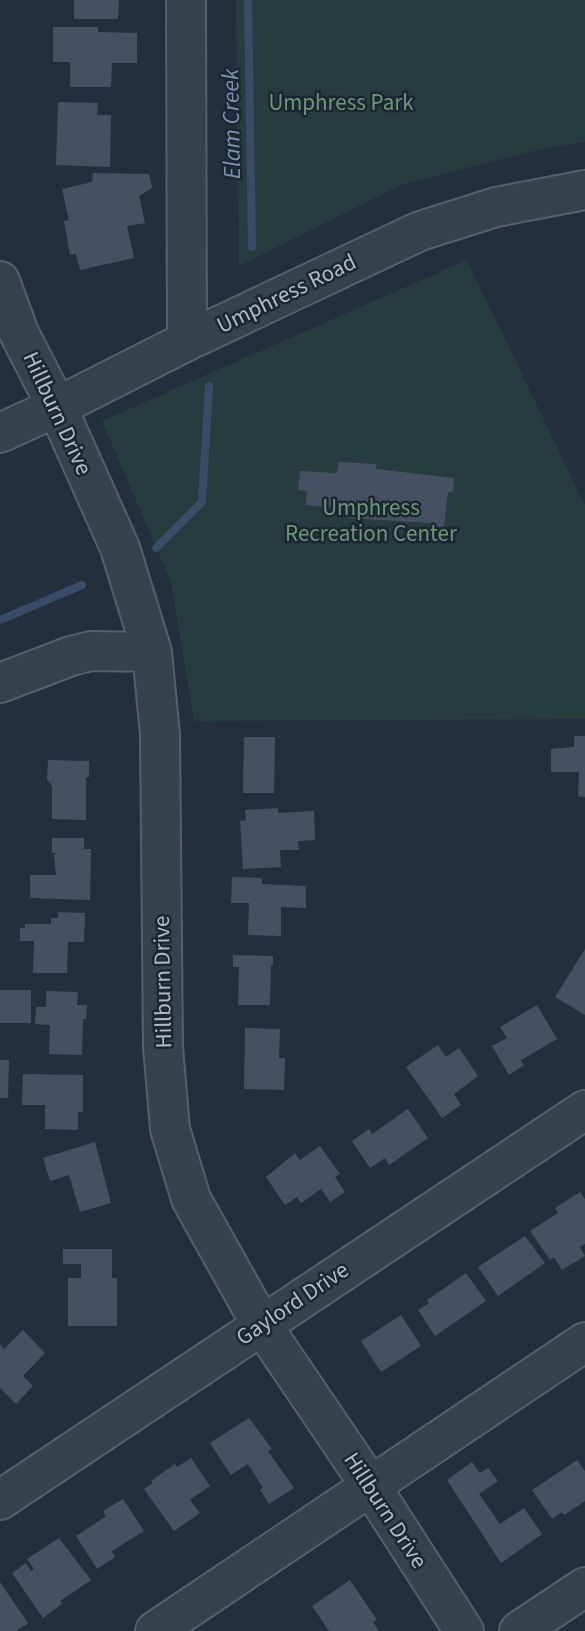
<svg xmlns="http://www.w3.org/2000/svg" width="585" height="1631" viewBox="0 0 585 1631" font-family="'Source Sans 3',sans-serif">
	<rect width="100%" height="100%" fill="#242f3e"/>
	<path fill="#263c3f" d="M236 0H585V142L545 148 403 184 239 266Z
		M467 260 585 505V719L194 721 171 582 102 421Z"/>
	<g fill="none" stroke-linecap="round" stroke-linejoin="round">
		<path stroke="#394c67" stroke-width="8" d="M248 0 252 247
			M156 548 202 502 209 386
			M0 620 82 585"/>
	</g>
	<path fill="#455162" d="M74 0H119L118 19H74Z
		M53 27H98V32L137 33V63H112L111 87H70V62H53Z
		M58 102 98 103 97 115H111L110 167 56 165Z
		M93 173 149 174 152 188 139 196 145 223 127 226 134 258 80 270 76 254 70 255 64 221 69 220 62 189 92 182Z
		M339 462 376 464V469L454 478 453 492H448L444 528 429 527 430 523 346 518 347 509 306 505 307 491 298 490 300 471 337 473Z
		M574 736H585V797L578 796 579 772H551V749L574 747Z
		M244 737H275L274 793H243Z
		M48 760 89 761V777H86V820L52 819V786L47 780Z
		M278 808V813L314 811 315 840 298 841 299 850H280L281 867 243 869 240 821 246 820 245 810Z
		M52 838H84V849H91L90 900 30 898V875H56L54 855 57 853H52Z
		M232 877 262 878V884L306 886V908L281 907V936L248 935 249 903H231Z
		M58 912 85 913 84 942H68L67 973H33L34 941H20V928H25V924H51V918H58Z
		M585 949V1015L555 997Z
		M233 955 273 956V965H271L270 1005H238L239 967H233Z
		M0 990H31V1023H0Z
		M46 991 78 992 77 1005H87L86 1019H83L82 1055 49 1054 50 1025 35 1024 36 1007H46Z
		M537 1005 557 1039 521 1060 524 1065 509 1075 492 1046 507 1038 500 1027Z
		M245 1028 280 1029 279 1058H285L284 1090 244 1089Z
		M438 1045 446 1057 459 1048 478 1076 454 1094 461 1105 442 1118 406 1067Z
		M0 1060H9L8 1098H0Z
		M23 1074 83 1075V1112H78V1130L45 1129V1105H22Z
		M408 1109 428 1138 389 1165 385 1158 370 1168 352 1141 369 1129 372 1134Z
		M95 1142 111 1203 80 1212 69 1175 50 1181 43 1158Z
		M320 1146 340 1174 335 1177 345 1192 330 1202 321 1189 301 1203 297 1197 285 1205 266 1177 295 1153 300 1160Z
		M580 1192 585 1199V1244L580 1247 585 1256 562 1270 554 1257 550 1260 530 1231 558 1213 555 1208Z
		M525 1236 545 1263 498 1296 478 1267Z
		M63 1249H112V1278H117V1326H68V1278H81V1264H63Z
		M466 1273 486 1301 435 1336 418 1310 429 1303 427 1300Z
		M401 1315 421 1346 381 1372 361 1341Z
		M23 1330 45 1353 23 1376 33 1386 16 1404 0 1388V1344L4 1349Z
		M249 1418 272 1449 268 1451 294 1488 269 1504 260 1490 263 1488 248 1464 231 1475 210 1443Z
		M191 1458 210 1486 190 1500 200 1513 174 1531 144 1489 153 1483 151 1481 175 1464 177 1467Z
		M577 1460 585 1471V1501L564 1515 562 1512 552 1519 532 1490Z
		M472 1462 480 1473 488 1468 498 1481 479 1494 500 1524 524 1508 542 1534 501 1563 447 1480Z
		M123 1499 144 1531 112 1551 115 1557 97 1569 76 1536 106 1516 103 1511Z
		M59 1538 91 1580 60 1601 62 1604 43 1618 12 1573 26 1563 31 1571 34 1569 27 1559Z
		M350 1580 377 1620 373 1622 379 1631H329L312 1606Z
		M0 1582 28 1623 16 1631H0Z"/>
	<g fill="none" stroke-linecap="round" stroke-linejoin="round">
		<g stroke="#565f6c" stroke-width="42">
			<path id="minor" d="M186 0 187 341
				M0 281 19 333 57 407 120 548 152 652 160 735 163 1047 170 1129 191 1199 261 1324 370 1485 464 1631
				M0 433 57 407 187 341 420 231 496 207 585 190
				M0 683 71 656 91 651 152 652
				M0 1500 585 1110
				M155 1631 585 1342
				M519 1631 585 1587"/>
		</g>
		<use href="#minor" stroke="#38414e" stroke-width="38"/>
	</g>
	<g text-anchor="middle" stroke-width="5" stroke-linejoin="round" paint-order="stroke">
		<g font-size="23" fill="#6b9a76" stroke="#1d2633">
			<text x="341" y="110">Umphress Park</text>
			<text x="371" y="515">Umphress<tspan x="371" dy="26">Recreation Center</tspan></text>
		</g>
		<g font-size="23" fill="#b4bcc9" stroke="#1d2633">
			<text transform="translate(286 293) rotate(-26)" y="8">Umphress Road</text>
			<text transform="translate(58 413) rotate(65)" y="8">Hillburn Drive</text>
			<text transform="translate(162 982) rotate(-91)" y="8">Hillburn Drive</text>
			<text transform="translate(292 1303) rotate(-34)" y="8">Gaylord Drive</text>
			<text transform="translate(386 1510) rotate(57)" y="8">Hillburn Drive</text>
		</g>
		<g font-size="24" font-style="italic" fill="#7c92b1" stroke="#1d2633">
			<text transform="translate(231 124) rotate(-91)" y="8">Elam Creek</text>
		</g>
	</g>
</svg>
